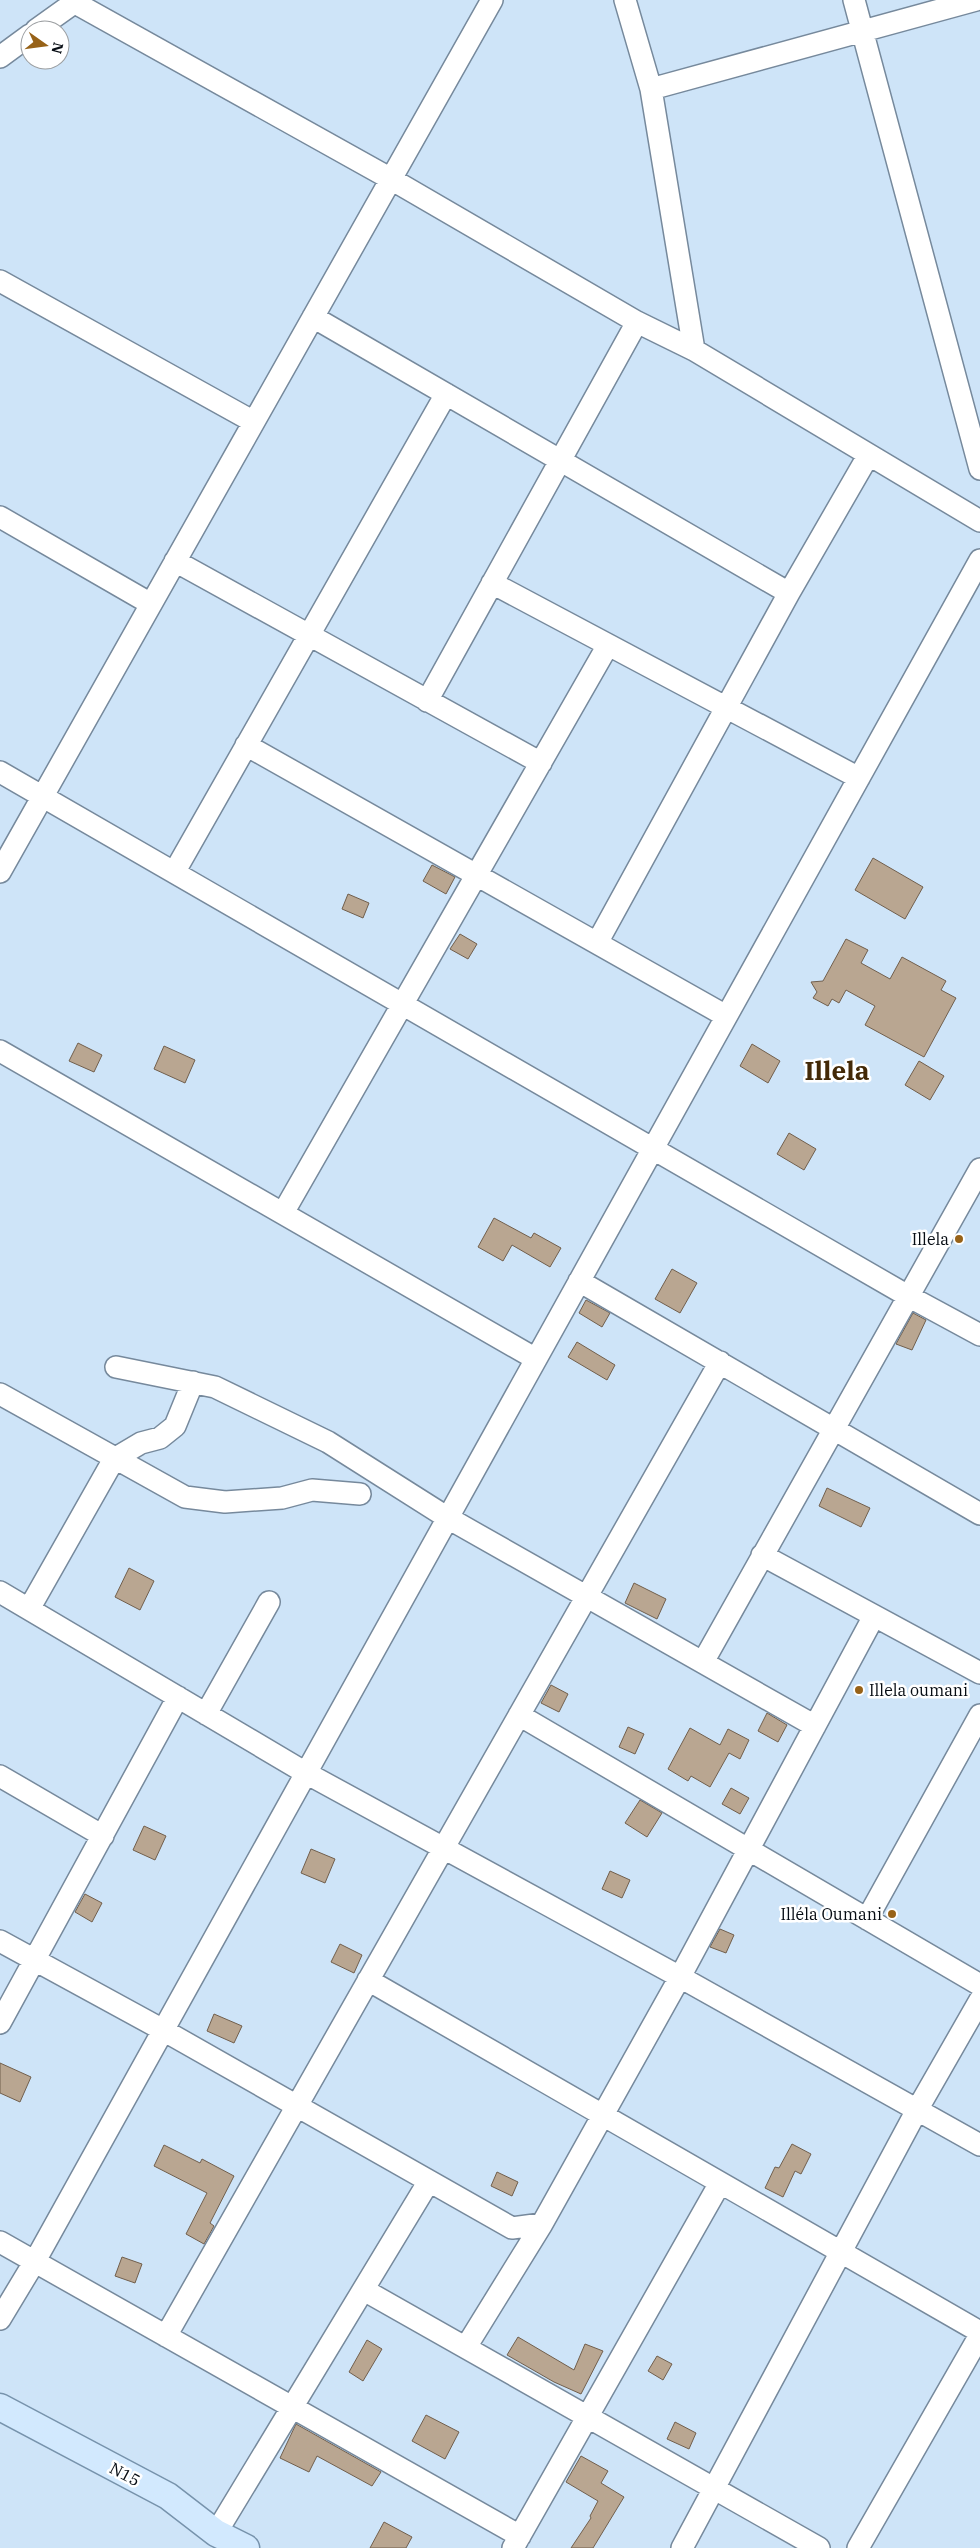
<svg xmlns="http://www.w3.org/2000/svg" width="980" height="2548" viewBox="0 0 980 2548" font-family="'IBM Plex Serif',serif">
	<rect width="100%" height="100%" fill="#cee4f8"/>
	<path fill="#b9a691" stroke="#715f4d" d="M873 858 923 887 905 919 855 890Z
		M432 865 455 877 446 894 423 881Z
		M348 894 369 903 363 918 342 909Z
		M460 934 477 944 468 959 450 949Z
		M846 939 868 950 861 963 890 979 902 957 946 981 941 990 956 998 924 1057 865 1025 875 1006 846 990 839 1003 832 999 828 1006 813 998 817 992 811 982 823 981Z
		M78 1043 102 1055 94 1072 69 1061Z
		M752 1044 780 1061 768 1083 740 1066Z
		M164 1046 195 1060 185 1083 154 1069Z
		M919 1061 944 1076 930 1100 905 1085Z
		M789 1133 816 1149 804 1170 777 1154Z
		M494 1218 531 1238 534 1233 561 1248 550 1267 512 1245 503 1261 478 1247Z
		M672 1269 697 1283 680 1313 655 1299Z
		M586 1300 610 1313 602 1327 579 1313Z
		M913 1313 926 1320 912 1350 896 1344Z
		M577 1342 615 1365 607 1380 568 1357Z
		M827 1488 870 1508 861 1527 819 1506Z
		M129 1568 154 1581 140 1610 115 1597Z
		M634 1583 666 1599 657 1619 625 1603Z
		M551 1685 568 1694 559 1712 541 1703Z
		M767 1713 787 1725 778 1742 758 1731Z
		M628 1727 644 1734 635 1754 619 1747Z
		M690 1728 720 1745 728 1729 749 1740 740 1759 729 1753 710 1787 691 1776 688 1781 668 1769Z
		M731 1788 749 1798 740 1814 722 1804Z
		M640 1800 662 1813 647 1837 625 1823Z
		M144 1826 166 1836 155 1860 133 1850Z
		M311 1849 335 1859 325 1883 301 1873Z
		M610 1871 630 1880 622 1898 602 1889Z
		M85 1894 102 1903 92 1922 75 1912Z
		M720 1929 734 1935 726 1953 710 1947Z
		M340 1944 362 1955 354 1973 331 1962Z
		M214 2014 242 2026 234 2043 207 2031Z
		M0 2063 31 2077 20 2102 0 2093Z
		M792 2144 811 2154 801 2174 795 2171 783 2197 765 2188 775 2167 779 2168Z
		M164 2145 200 2163 202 2159 234 2176 210 2223 214 2226 204 2244 186 2234 207 2193 154 2166Z
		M497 2172 518 2182 512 2196 491 2186Z
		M122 2257 142 2264 135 2283 115 2276Z
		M518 2337 574 2370 585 2344 603 2351 581 2394 554 2382 507 2355Z
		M367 2340 382 2349 363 2381 349 2372Z
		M657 2356 672 2364 663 2380 648 2371Z
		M426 2415 459 2432 445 2459 412 2441Z
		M675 2422 696 2433 689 2449 667 2439Z
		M296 2424 381 2472 372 2486 317 2456 309 2472 280 2458Z
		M581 2456 608 2471 601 2483 624 2497 593 2548H571L591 2518 590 2516 598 2501 566 2482Z
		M384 2522 412 2537 406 2548H370Z"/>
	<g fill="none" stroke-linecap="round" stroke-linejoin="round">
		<g stroke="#76899c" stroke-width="24">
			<path id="minor" d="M70 0 391 179 637 322 694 350 980 521
				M625 0 651 89 694 350
				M854 0 980 469
				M36 30 78 0
				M0 57 30 35
				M651 89 976 0
				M0 281 254 422
				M313 317 789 593
				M0 517 151 604
				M175 561 541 763
				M492 583 859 778
				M427 701 637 322
				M246 745 726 1016
				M0 772 908 1296 980 1335
				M175 871 446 394
				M0 872 492 0
				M597 943 789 593 868 456
				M0 1051 536 1359
				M283 1213 608 645
				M579 1281 980 1514
				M116 1367 215 1387 328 1442 448 1518 815 1726
				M0 1394 185 1497 225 1502 282 1498 312 1490 360 1494
				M762 1555 980 1673
				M0 1592 306 1773 680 1977 980 2145
				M29 1609 114 1459 141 1443 160 1438 175 1426 193 1382
				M703 1662 980 1169
				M206 1714 269 1602
				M519 1715 980 1985
				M0 1776 103 1836
				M867 1919 980 1715
				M0 1941 163 2030 512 2228 542 2224 680 1977 874 1616
				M368 1980 980 2332
				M0 2023 178 1697
				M0 2242 520 2536
				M364 2290 819 2548
				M0 2319 35 2261 980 560
				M166 2336 720 1362
				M466 2347 542 2224
				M216 2533 429 2181
				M513 2548 720 2183
				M682 2548 917 2110 980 2000
				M858 2548 980 2335"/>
		</g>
		<g stroke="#7793ac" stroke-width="29">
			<path id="major" d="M0 2407 168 2496 216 2533 246 2548"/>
		</g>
		<use href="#minor" stroke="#fff" stroke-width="21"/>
		<use href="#major" stroke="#d2e9fe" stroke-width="26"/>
	</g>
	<g fill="#976218" stroke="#fff" stroke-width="2">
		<circle cx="959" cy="1239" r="5"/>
		<circle cx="859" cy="1690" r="5"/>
		<circle cx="892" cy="1914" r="5"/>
	</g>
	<g text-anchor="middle" stroke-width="5" stroke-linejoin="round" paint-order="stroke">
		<g font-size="16" fill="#060c13" stroke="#fff" text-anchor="end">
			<text x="949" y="1245">Illela</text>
			<text x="869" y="1696" text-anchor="start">Illela oumani</text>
			<text x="882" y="1920">Illéla Oumani</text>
		</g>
		<g font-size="16" fill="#060c13" stroke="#fff">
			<text transform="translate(125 2474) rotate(28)" y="6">N15</text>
		</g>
		<g font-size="26" font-weight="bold" fill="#432907" stroke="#fff">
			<text x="837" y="1080">Illela</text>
		</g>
	</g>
	<g transform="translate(45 45) rotate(104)"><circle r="24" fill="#ffffff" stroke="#9b9ea1"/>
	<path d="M0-4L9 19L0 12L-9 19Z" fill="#976218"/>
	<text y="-8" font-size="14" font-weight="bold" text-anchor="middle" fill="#060c13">N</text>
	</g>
</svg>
